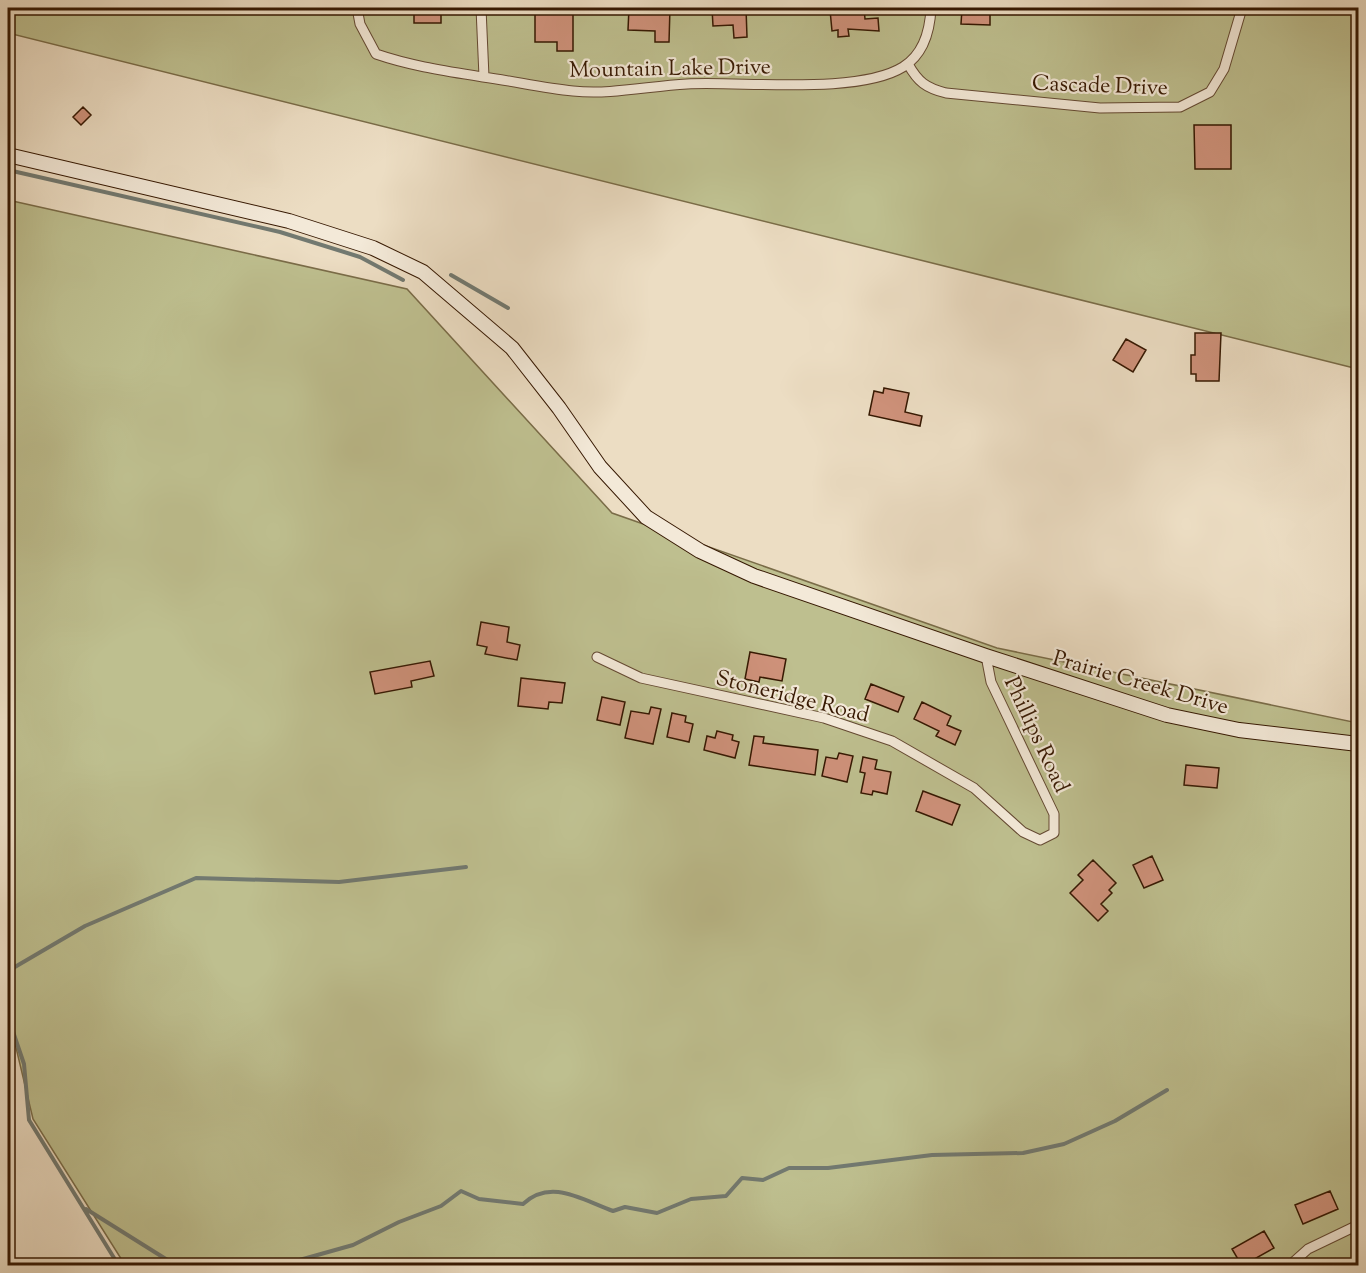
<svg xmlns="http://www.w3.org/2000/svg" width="1366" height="1273" viewBox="0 0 1366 1273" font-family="'Sorts Mill Goudy',serif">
	<rect width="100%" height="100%" fill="#ecddc3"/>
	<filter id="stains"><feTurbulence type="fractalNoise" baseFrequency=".00333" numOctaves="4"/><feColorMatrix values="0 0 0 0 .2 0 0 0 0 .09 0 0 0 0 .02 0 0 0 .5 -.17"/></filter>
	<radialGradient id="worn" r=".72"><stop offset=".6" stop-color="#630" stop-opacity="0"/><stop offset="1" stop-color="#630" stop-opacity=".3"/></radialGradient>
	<path fill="#bebf8f" stroke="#7a6c48" stroke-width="1.5" d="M8 8H1358V369L8 33Z
		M8 200 407 289 612 513 997 648 1358 723V1265H125L33 1119 8 1014Z"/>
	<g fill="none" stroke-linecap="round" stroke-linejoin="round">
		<path stroke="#727970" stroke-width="4" d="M8 170 280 232 360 257 403 280
			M451 275 508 308
			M8 971 85 926 196 878 339 882 466 867
			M8 1017 24 1064 29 1120 119 1266
			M86 1209 177 1266
			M294 1266 296 1261 353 1245 399 1222 441 1206 461 1191 479 1199 523 1204C551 1178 582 1200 613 1211L625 1207 657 1213 691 1199 726 1196 742 1178 763 1180 789 1168H828L932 1155 1023 1153 1064 1144 1115 1121 1167 1090"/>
	</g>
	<path fill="#cf927b" stroke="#361802" stroke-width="1.5" d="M414 8H441V23H414Z
		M562 8H573V51H557V42H535V11H562Z
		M629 8H670L669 42H655V31L628 30Z
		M712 8H746L747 37 734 38 733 25 713 26Z
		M864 8 865 19 878 18 879 31 848 29 849 36 838 37V30L832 31 830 10Z
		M955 8H990V25L961 24 962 9Z
		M83 107 91 115 81 125 73 117Z
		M1194 125H1231V169H1195Z
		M1195 333H1221L1219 381H1196V374H1191V355H1195Z
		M1126 339 1146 350 1133 372 1113 360Z
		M1126 339 1146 350 1133 372 1113 360Z
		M884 388 909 393 905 412 922 416 920 426 869 415 874 391 883 393Z
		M481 622 509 627 507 642 520 645 517 660 485 654 487 647 477 645Z
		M750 652 786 659 782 681 760 677 759 682 745 679Z
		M430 661 434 676 411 681 412 687 375 694 370 672Z
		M521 678 565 683 562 703 549 702 548 709 518 706Z
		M871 684 904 697 898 712 865 699Z
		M602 697 625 702 620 725 597 720Z
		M922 702 951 716 947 725 961 731 955 745 936 736 939 731 914 719Z
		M651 707 661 709 653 744 625 738 631 711 649 714Z
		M672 713 686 716 685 722 693 724 689 742 667 737Z
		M717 731 733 735 732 740 739 742 735 758 704 750 707 736 715 738Z
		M754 736 764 737 763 743 818 750 815 775 749 765Z
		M839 753 853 756 847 782 822 776 826 757 837 759Z
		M863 757 877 760 875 769 891 772 887 794 873 791 872 795 861 793 865 773 860 772Z
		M1186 765 1219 768 1217 788 1184 785Z
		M923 791 960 805 952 825 916 811Z
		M1152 856 1163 880 1144 888 1133 865Z
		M1093 860 1116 883 1109 890 1112 893 1101 904 1108 911 1098 921 1070 893 1083 880 1078 875Z
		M1330 1191 1338 1209 1303 1224 1295 1205Z
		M1264 1231 1274 1248 1242 1266 1232 1249Z"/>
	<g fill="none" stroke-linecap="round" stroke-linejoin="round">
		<g stroke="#644932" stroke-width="11">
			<path id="minor" d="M357 8 360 24 376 54C411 66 446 71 483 77 513 81 543 88 573 91 611 95 649 86 687 84 742 81 858 95 903 67 924 54 930 30 931 8
				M481 8 484 77
				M908 64C918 82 926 88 946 93L1100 108 1180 107 1210 92 1224 69 1242 8
				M597 657 641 678 824 718 892 741 974 788 1023 832 1040 840 1054 833V814L991 682 986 656
				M1289 1266 1308 1249 1358 1225"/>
		</g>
		<g stroke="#361802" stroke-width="16">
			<path id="secondary" d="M8 155 289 221 373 248 423 272 512 348 559 408 600 467 646 517 700 551 754 576 986 656 1167 715 1239 730 1358 744"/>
		</g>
		<use href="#minor" stroke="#f3e9d8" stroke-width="9"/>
		<use href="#secondary" stroke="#f3e9d8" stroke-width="14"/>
	</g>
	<g text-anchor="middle" stroke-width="4.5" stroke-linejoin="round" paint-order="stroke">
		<g font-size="22" fill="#361802" stroke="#f3e9d8">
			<text transform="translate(670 67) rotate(-1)" y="8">Mountain Lake Drive</text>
			<text transform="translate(1100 84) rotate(2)" y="8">Cascade Drive</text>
			<text transform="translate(1141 681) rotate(16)" y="8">Prairie Creek Drive</text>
			<text transform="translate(793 695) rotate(14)" y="8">Stoneridge Road</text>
			<text transform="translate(1038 734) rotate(65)" y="8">Phillips Road</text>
		</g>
	</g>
	<rect width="1366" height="1273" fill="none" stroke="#ecddc3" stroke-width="30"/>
	<rect x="9" y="9" width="1348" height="1255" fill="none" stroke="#361802" stroke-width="3"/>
	<rect x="15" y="15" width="1336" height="1243" fill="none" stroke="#361802" stroke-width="1.5"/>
	<rect width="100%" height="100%" filter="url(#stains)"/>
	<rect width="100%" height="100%" fill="url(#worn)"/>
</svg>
